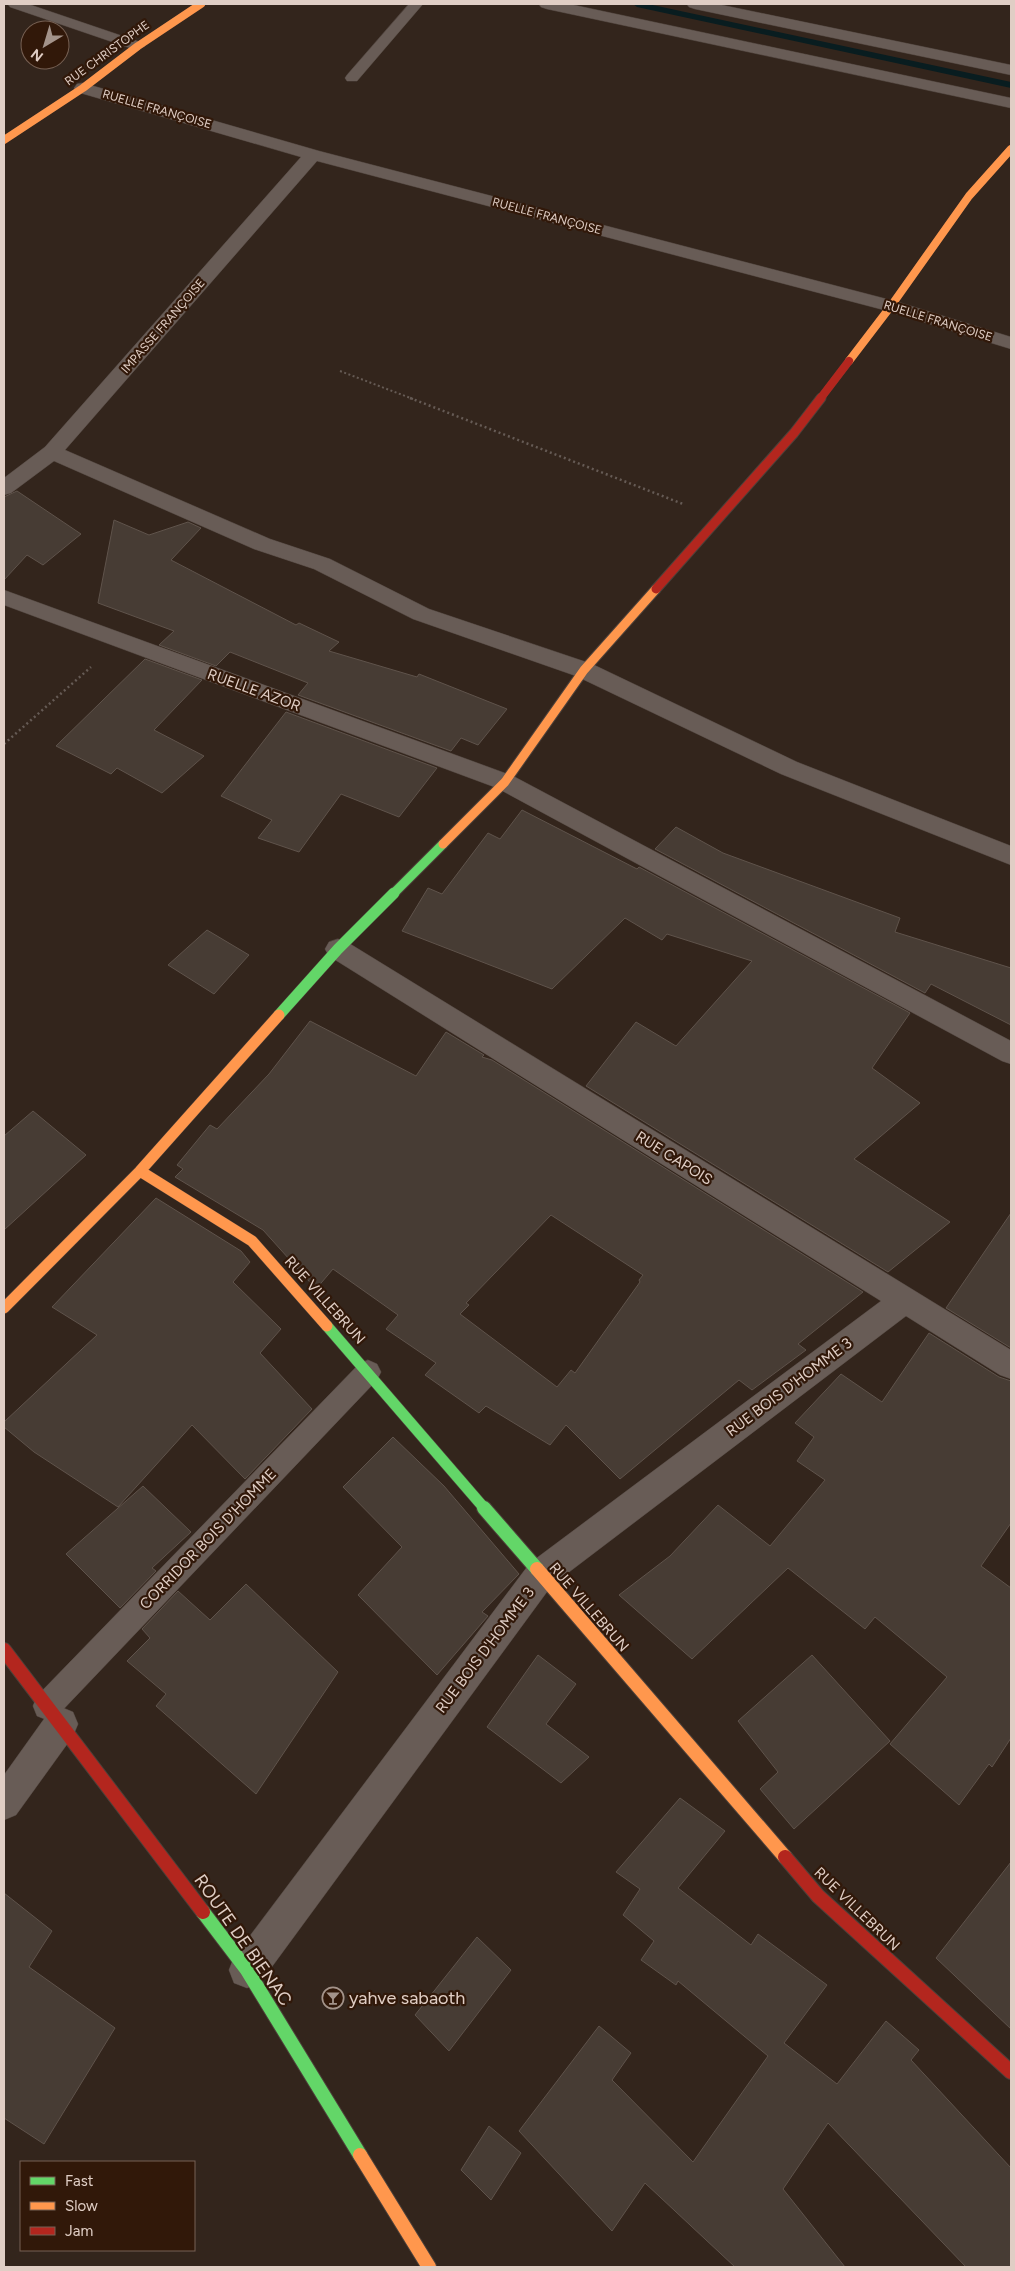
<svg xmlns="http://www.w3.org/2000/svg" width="1015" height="2271" viewBox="0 0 1015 2271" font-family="Figtree,sans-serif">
	<rect width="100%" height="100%" fill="#33251c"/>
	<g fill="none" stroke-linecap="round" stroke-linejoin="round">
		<path fill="#091d20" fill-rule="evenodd" d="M633 4H648L1011 82V88L637 7Z"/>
	</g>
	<path fill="#473c34" stroke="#5f534b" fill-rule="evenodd" d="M17 491 81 534 43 565 27 555 4 580V497Z
		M114 520 149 535 188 522 201 528 171 560 296 625 299 623 339 642 329 651 417 677 419 674 507 709 478 745 461 738 451 751 298 695 308 683 230 652 216 666 159 645 174 631 98 603Z
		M145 659 202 680 154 730 204 756 162 793 117 768 111 774 56 746Z
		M286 712 437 768 399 817 341 794 299 852 258 838 272 820 221 796Z
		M522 810 637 869 639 867 910 1013 872 1068 920 1103 854 1159 950 1222 888 1272 586 1086 636 1022 676 1046 752 961 667 934 662 940 625 918 552 989 402 931 428 888 442 894 488 833 500 839Z
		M676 827 723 853 900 918 895 932 1011 968V1025L931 984 925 993 655 849Z
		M207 930 249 955 214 994 168 965Z
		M310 1021 416 1076 446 1032 484 1055 482 1057 492 1060 863 1292 798 1344 806 1350 752 1390 739 1380 620 1479 566 1425 550 1445 486 1406 479 1413 425 1375 436 1363 386 1329 398 1315 333 1269 316 1289 263 1230 175 1177 183 1169 177 1165 210 1125 217 1129 269 1074ZM551 1215 643 1275 639 1280 640 1282 575 1373 571 1370 557 1387 460 1314 469 1305 466 1303Z
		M33 1111 86 1155 4 1230V1136Z
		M156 1198 241 1251 250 1262 233 1282 281 1329 260 1353 312 1409 245 1479 192 1425 118 1507 34 1452 4 1427V1422L97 1335 52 1307Z
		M1011 1213V1348L946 1308Z
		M929 1333 999 1377 1011 1381V1523L981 1566 1011 1588V1738L992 1767 989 1764 959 1805 890 1744 947 1677 875 1617 865 1629 788 1568 692 1659 619 1595 670 1556 718 1505 770 1546 825 1480 797 1461 814 1437 795 1423 841 1374 882 1402Z
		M393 1437 444 1486 519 1574 482 1612 488 1616 437 1675 358 1595 402 1547 343 1487Z
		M143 1486 191 1532 152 1568 156 1571 120 1608 66 1554Z
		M246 1584 338 1672 256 1794 156 1706 166 1694 127 1661 150 1638 142 1629 178 1591 210 1620Z
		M538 1655 576 1684 546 1724 589 1757 561 1783 487 1727Z
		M812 1655 890 1741 794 1829 760 1789 778 1772 738 1721Z
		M680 1798 725 1831 678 1888 751 1945 758 1934 827 1985 784 2043 837 2084 886 2021 919 2050 911 2060 1011 2168V2267H966L828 2123 783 2189 845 2267H735L645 2183 612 2231 519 2131 599 2026 631 2053 612 2080 693 2162 768 2056 678 1981 676 1985 641 1960 654 1941 623 1915 640 1889 616 1872Z
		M1011 1862V2029L936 1958Z
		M4 1893 52 1931 29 1967 115 2028 44 2144 4 2118Z
		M477 1937 511 1970 449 2051 415 2015Z
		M489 2126 521 2153 491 2200 461 2170Z"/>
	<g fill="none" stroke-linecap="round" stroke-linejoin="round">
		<g stroke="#4d413a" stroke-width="1">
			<path id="lane" d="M8 4H28L143 43 145 46 138 50 133 49 10 7Z
				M409 4H423L357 81H347L345 78 347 75Z
				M368 1360 377 1364 381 1372 377 1380 57 1716 47 1720 37 1716 33 1706 37 1696 359 1364Z"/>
		</g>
		<g stroke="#4d413a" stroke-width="1">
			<path id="street" d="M539 4H569L1011 98V108L547 9 541 7Z
				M687 4H717L1011 65V75L695 9 689 7Z
				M83 83 319 151 898 302 1011 337V349L884 310 317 161 65 450 270 539 330 559 429 609 592 664 797 762 1011 846V865L781 774 576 676 413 619 314 569 254 549 54 461 11 493 4 495V478L45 447 301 157 77 92 74 88 77 84Z
				M4 590 513 776 1011 1041V1064L1002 1061 497 788 4 605Z
				M338 939 347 942 1011 1350V1379L1000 1375 906 1316 552 1585 260 1983 247 1988 234 1983 229 1970 234 1957 530 1563 881 1301 329 956 325 949 329 942Z
				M61 1707 73 1712 78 1724 73 1736 16 1815 4 1820V1775L49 1712Z"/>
		</g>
		<g stroke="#4d413a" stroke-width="11">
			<path id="fast-far2" d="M393 894 443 844"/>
		</g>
		<g stroke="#4d413a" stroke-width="12">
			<path id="fast-far1" d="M279 1015 338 949 394 893
				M327 1326 485 1509"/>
		</g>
		<g stroke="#4d413a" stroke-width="16">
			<path id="fast" d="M484 1508 537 1569
				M203 1912 247 1970 360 2155"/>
		</g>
		<g stroke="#4d413a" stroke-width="8">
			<path id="slow-far3" d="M4 140 83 88 138 46 201 4
				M849 361 891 306 969 196 1011 149"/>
		</g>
		<g stroke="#4d413a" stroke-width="11">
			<path id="slow-far2" d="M443 844 505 782 584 670 656 589"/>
		</g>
		<g stroke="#4d413a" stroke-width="12">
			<path id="slow-far1" d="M140 1171 252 1241 327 1326
				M4 1308 140 1171 279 1015"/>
		</g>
		<g stroke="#4d413a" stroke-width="16">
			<path id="slow" d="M537 1569 785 1857
				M360 2155 429 2267"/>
		</g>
		<g stroke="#4d413a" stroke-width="8">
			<path id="jam-far2" d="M820 399 849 361"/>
		</g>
		<g stroke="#4d413a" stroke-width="11">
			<path id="jam-far1" d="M656 589 794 433 821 398"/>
		</g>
		<g stroke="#4d413a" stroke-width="16">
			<path id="jam" d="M4 1650 203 1912
				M785 1857 818 1896 1011 2072"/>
		</g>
		<path stroke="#665b55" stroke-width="2" stroke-dasharray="2 2.5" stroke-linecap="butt" d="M340 371 413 399"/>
		<path stroke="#665b55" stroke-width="2.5" stroke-dasharray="2 3" stroke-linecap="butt" d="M410 398 683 504
			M4 744 91 667"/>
		<use href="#lane" fill="#685c56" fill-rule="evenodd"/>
		<use href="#street" fill="#685c56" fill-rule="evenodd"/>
		<use href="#fast-far2" stroke="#63d668" stroke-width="9"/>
		<use href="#fast-far1" stroke="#63d668" stroke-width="11"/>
		<use href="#fast" stroke="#63d668" stroke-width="14"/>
		<use href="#slow-far3" stroke="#ff974d" stroke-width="8"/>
		<use href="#slow-far2" stroke="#ff974d" stroke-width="9"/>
		<use href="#slow-far1" stroke="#ff974d" stroke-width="11"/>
		<use href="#slow" stroke="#ff974d" stroke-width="14"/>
		<use href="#jam-far2" stroke="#b3261e" stroke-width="8"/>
		<use href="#jam-far1" stroke="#b3261e" stroke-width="9"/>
		<use href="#jam" stroke="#b3261e" stroke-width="14"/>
	</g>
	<defs>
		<g id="bar-ring" transform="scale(1.125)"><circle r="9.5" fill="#311809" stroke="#a3938a" stroke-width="1.5"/><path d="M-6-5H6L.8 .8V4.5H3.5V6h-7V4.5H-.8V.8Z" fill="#a3938a"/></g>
	</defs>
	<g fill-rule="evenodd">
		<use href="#bar-ring" x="333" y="1998"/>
	</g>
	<g text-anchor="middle" stroke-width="4.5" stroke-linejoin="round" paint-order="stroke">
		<g font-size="12" fill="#e0cec5" stroke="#311809">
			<text transform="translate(107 53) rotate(-36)" y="4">RUE CHRISTOPHE</text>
			<text transform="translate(157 109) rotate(16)" y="4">RUELLE FRANÇOISE</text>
			<text transform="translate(547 216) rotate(15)" y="4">RUELLE FRANÇOISE</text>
			<text transform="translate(938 321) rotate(17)" y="4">RUELLE FRANÇOISE</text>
			<text transform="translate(163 326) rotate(-49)" y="4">IMPASSE FRANÇOISE</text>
		</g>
		<g font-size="15" fill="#e0cec5" stroke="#311809">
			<text transform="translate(254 690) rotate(20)" y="5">RUELLE AZOR</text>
			<text transform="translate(674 1158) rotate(32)" y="5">RUE CAPOIS</text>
			<text transform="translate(325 1300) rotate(48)" y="5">RUE VILLEBRUN</text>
			<text transform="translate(789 1387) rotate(-37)" y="5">RUE BOIS D'HOMME 3</text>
			<text transform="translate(208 1539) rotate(-46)" y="5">CORRIDOR BOIS D'HOMME</text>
			<text transform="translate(589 1607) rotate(49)" y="5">RUE VILLEBRUN</text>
			<text transform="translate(485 1650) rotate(-53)" y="5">RUE BOIS D'HOMME 3</text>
			<text transform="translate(857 1909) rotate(44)" y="5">RUE VILLEBRUN</text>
		</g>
		<g font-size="18" fill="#e0cec5" stroke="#311809">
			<text transform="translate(243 1940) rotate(55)" y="6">ROUTE DE BIENAC</text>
		</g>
		<g font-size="18" fill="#e0cec5" stroke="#311809" text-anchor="start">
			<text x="349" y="2004">yahve sabaoth</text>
		</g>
	</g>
	<rect width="1015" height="2271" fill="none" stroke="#e0cec5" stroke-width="10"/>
	<rect x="20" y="2161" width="175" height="90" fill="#311809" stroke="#776154"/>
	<rect x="30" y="2177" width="25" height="8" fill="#63d668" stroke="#776154"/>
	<text x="65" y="2186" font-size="15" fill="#e0cec5">Fast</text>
	<rect x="30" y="2202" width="25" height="8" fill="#ff974d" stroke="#776154"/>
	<text x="65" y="2211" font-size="15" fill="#e0cec5">Slow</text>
	<rect x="30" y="2227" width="25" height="8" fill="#b3261e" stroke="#776154"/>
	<text x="65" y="2236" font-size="15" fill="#e0cec5">Jam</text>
	<g transform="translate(45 45) rotate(218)"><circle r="24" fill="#311809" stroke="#776154"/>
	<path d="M0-4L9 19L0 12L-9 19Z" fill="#a3938a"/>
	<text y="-8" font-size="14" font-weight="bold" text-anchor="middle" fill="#e0cec5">N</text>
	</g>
</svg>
